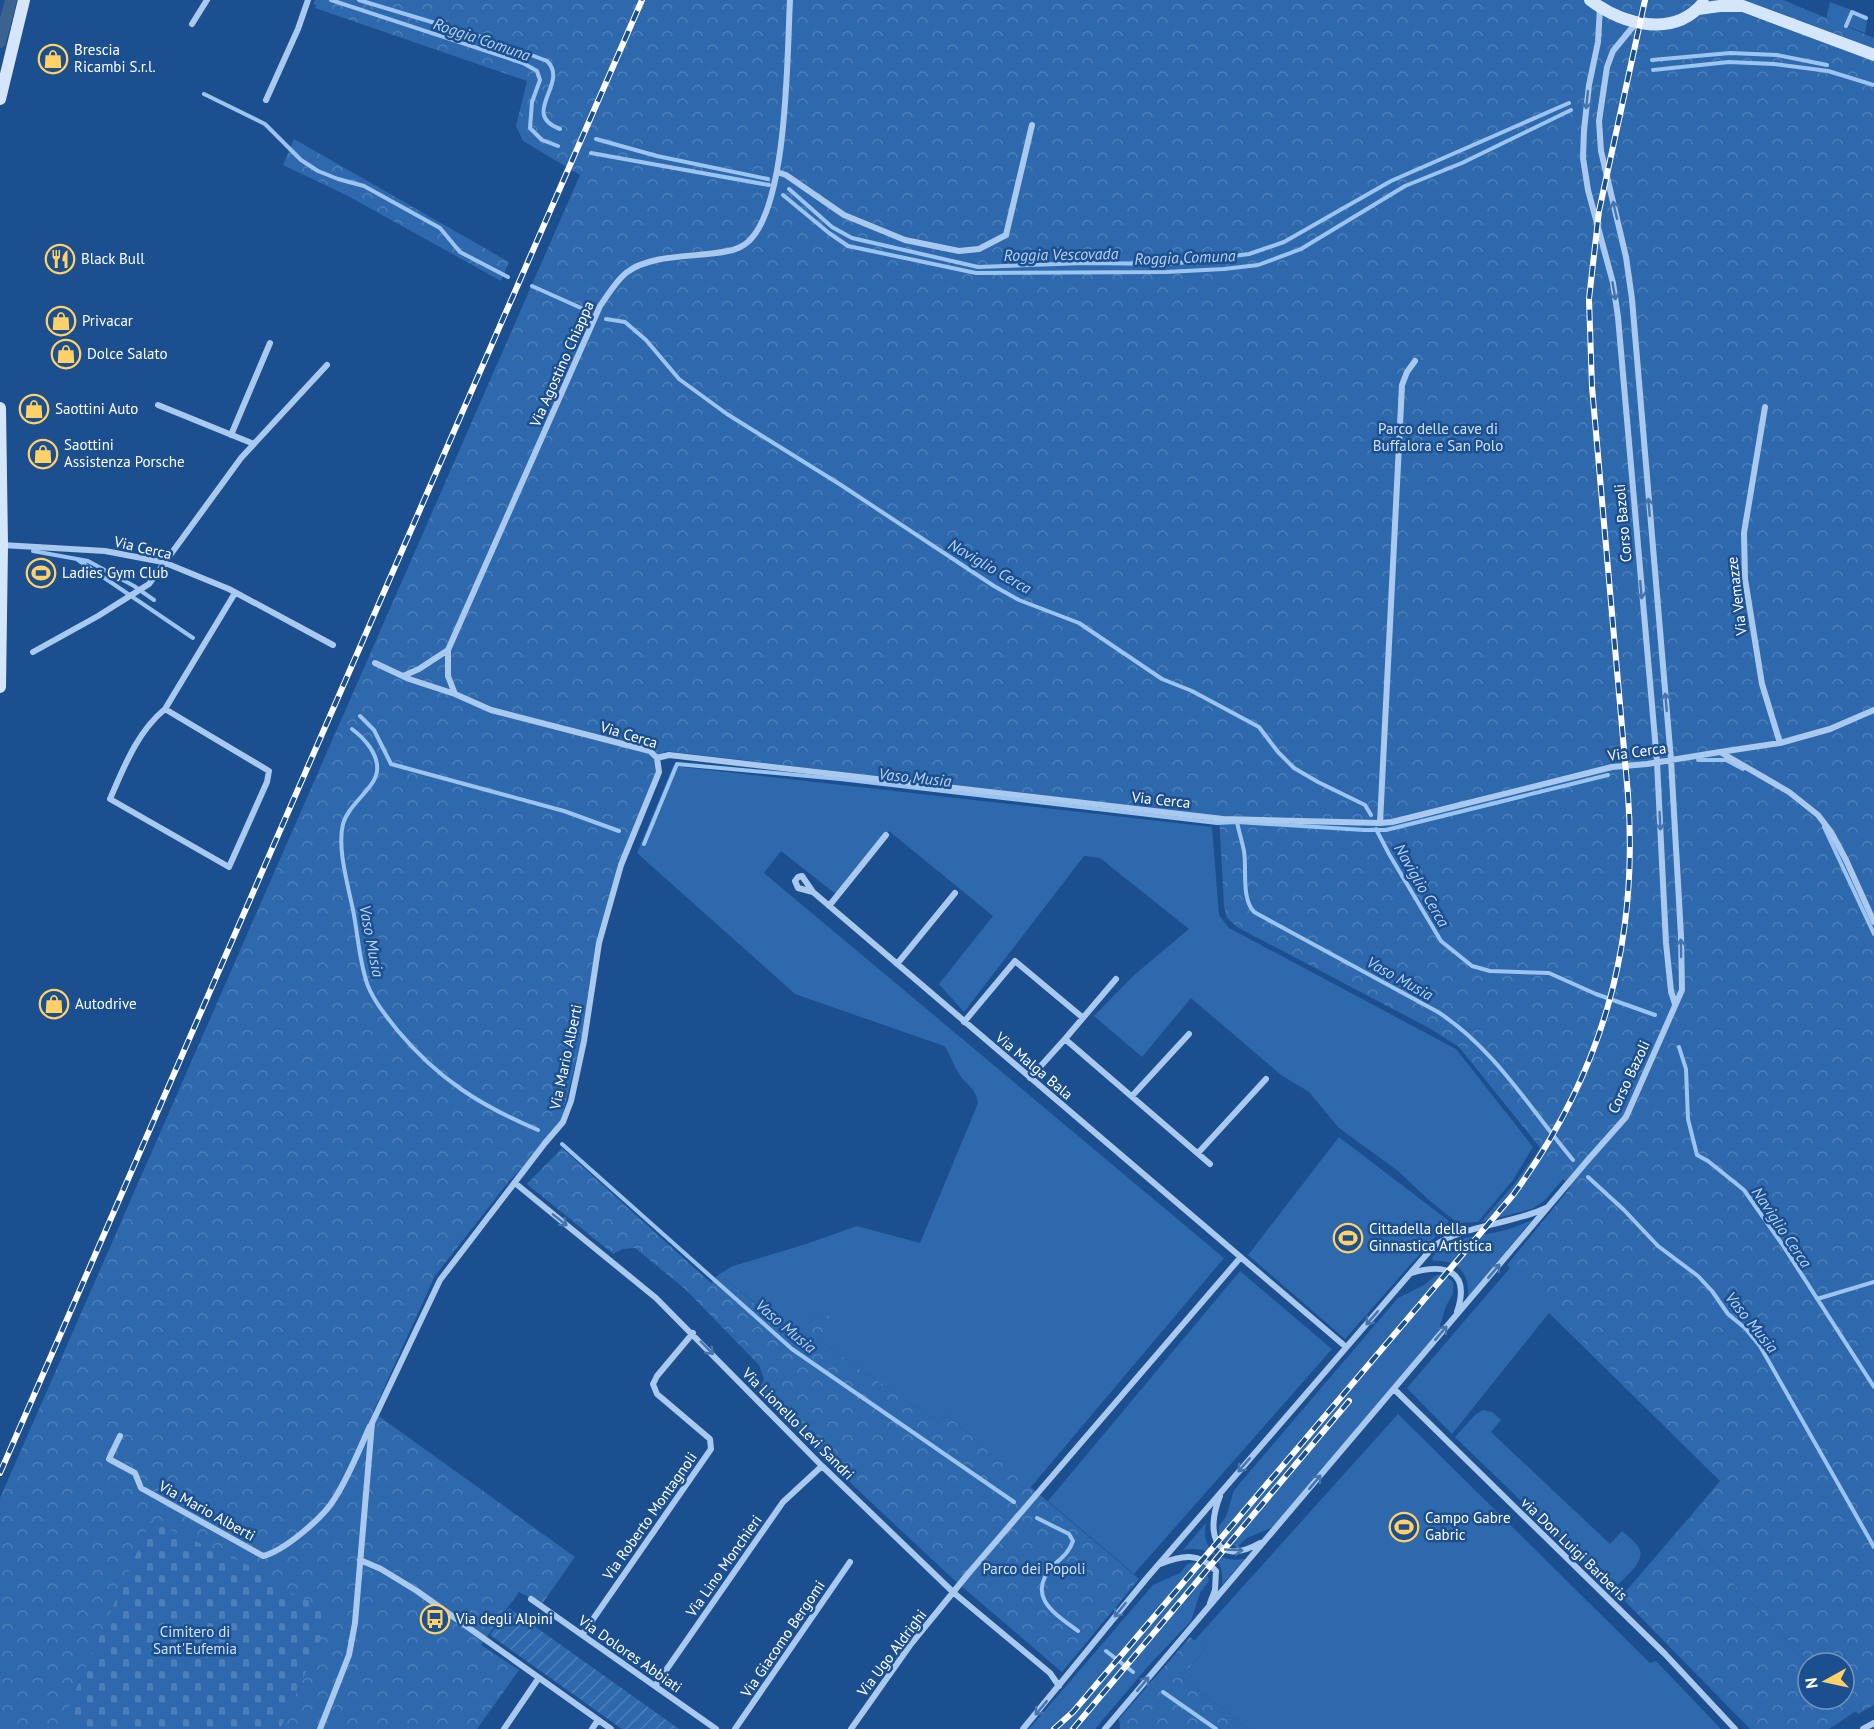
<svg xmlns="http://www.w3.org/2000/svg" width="1874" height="1729" viewBox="0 0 1874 1729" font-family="'PT Sans',sans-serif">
	<defs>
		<pattern id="forest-crowns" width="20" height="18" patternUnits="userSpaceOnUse" patternTransform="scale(1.5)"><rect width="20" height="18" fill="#2e69ad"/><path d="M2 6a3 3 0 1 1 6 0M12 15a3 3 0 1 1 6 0" fill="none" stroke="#4d80b9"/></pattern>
		<pattern id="cemetery-stones" width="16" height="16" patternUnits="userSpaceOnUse" patternTransform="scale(1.5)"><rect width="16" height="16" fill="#2e69ad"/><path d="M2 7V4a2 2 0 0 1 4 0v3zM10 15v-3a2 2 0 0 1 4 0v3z" fill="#4d80b9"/></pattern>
		<pattern id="garden-furrows" width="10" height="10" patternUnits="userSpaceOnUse" patternTransform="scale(1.5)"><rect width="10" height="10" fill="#2e69ad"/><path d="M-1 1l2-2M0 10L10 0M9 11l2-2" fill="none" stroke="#4d80b9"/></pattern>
	</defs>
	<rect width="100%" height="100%" fill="#1b4f8f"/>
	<path fill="#2e69ad" d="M1830 2 1868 16 1865 33 1844 25 1841 31 1827 22V14Z
		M673 766 1212 827 1219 915 1229 928 1456 1049 1533 1147 1513 1180 1478 1222 1458 1223 1430 1201 1398 1171 1339 1128 1309 1092 1281 1075 1191 998 1142 1057 1094 1016 1133 976 1189 929 1100 858 1084 856 964 1012 939 984 993 916 889 831 837 895 781 851 764 873 1224 1258 1030 1488 947 1415 939 1423 821 1342 820 1311 798 1338 719 1274 733 1266 806 1244 857 1226 920 1243 978 1103C976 1087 965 1085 958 1072 952 1063 951 1055 944 1046L795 994 637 853Z
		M1622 1112 1544 1201 1532 1209 1481 1222 1515 1183 1550 1134Z
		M1339 1137 1449 1221 1345 1339 1248 1255Z
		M1575 1192 1874 1699 1853 1713 1841 1699H1844V1663L1808 1664 1681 1527 1720 1481 1549 1313 1452 1434 1407 1388Z
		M1532 1220 1468 1297C1470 1273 1457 1259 1433 1261L1432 1258C1448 1235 1476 1238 1501 1231 1512 1229 1522 1224 1532 1220Z
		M1240 1271 1332 1349 1134 1574 1048 1501Z
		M1444 1274 1453 1282V1294L1446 1306 1438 1332 1273 1527 1247 1538 1239 1545C1229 1546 1225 1545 1219 1537V1526L1226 1517 1234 1490 1398 1298 1424 1285 1435 1276Z
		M1483 1410 1492 1412 1501 1420 1491 1432 1610 1544 1622 1531C1628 1536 1636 1542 1639 1548 1647 1562 1621 1580 1613 1590L1455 1437 1475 1415Z
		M1398 1414 1650 1663 1656 1661 1721 1729H1249L1181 1677 1205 1649 1194 1641Z
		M1206 1523C1200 1550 1221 1563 1245 1559L1222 1585C1225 1558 1208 1545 1183 1550Z
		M1198 1562 1206 1566 1209 1581 1200 1593 1191 1621 1150 1664 1095 1729H1029L1153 1585 1180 1573 1187 1564Z"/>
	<path fill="url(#forest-crowns)" d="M315 0H1783L1874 38V1705L1858 1714 1844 1699V1663H1810L1684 1527 1722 1480 1507 1265 1570 1188 1537 1144 1459 1047 1429 1028 1237 927 1227 918 1224 906 1219 816 665 751 621 861 598 940 581 1041 561 1121 546 1144 510 1180 435 1276 373 1412 575 1557 542 1604 519 1592 481 1645 519 1670 477 1729H0V1498L580 175 523 141 516 126 527 81 315 8 316 5 313 4Z
		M294 139 509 262 501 281 348 196 283 165Z
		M562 1148 711 1283 719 1274 797 1338 821 1310 835 1321 821 1342 939 1423 947 1415C1010 1471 1075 1524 1139 1579L1062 1672 952 1578 826 1460 759 1390 764 1379 759 1365 685 1289 635 1248 623 1249 613 1254 527 1184Z
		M1681 1527 1808 1664V1699H1841L1853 1713 1829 1729H1750L1621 1597Z
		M1190 1637 1205 1649 1181 1677 1249 1729H1120L1119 1719Z"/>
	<path fill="url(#cemetery-stones)" d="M151 1521 261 1571 263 1584 268 1582 333 1612 280 1729H86V1727L64 1717Z"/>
	<path fill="url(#garden-furrows)" d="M509 1608 679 1729H622L490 1635Z"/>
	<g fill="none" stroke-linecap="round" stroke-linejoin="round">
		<path stroke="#9cc4f0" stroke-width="4" d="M331 0 523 63 537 71 540 80 532 102 530 128 542 140 558 146
			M359 0 488 39 547 61C570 83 519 114 560 129
			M1846 26 1852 12 1866 18
			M0 32 1 36
			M1652 60 1730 53 1777 55 1827 65
			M1653 70 1729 62 1774 64 1828 71 1874 85
			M204 94 265 124 301 160 318 171 338 179 364 186 440 228 460 252 508 277
			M596 139 657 156 768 179
			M591 153 769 185
			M789 189 832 227 852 238 978 267 1085 263 1171 264 1249 254 1284 242 1391 181 1569 103
			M783 195 829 233 848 246 976 273 1166 272 1224 269 1258 265 1301 249 1405 186 1462 163 1571 110
			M532 286 590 312
			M606 319 625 322 646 340 679 379 727 414 841 485 994 586 1019 600 1079 623 1162 679 1192 691 1259 727 1278 752 1294 768 1318 782 1365 805 1371 815
			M33 551 88 561 134 586 154 600
			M78 560 193 638
			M360 716 374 730 391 764 564 811 619 831
			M352 729C364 738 379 754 377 771 375 789 349 803 343 824 337 848 348 885 353 910 358 934 359 962 368 986 375 1003 387 1017 398 1031 438 1079 481 1106 538 1130
			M1698 760H1726L1743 769
			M1237 822 1364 830H1386L1608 775
			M1824 827 1874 934
			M1376 829 1389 854 1441 941 1472 966 1490 971 1549 973 1596 994 1655 1015
			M644 844 677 764 840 779 1217 823 1237 822C1239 832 1242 841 1244 851 1247 869 1241 898 1254 912L1438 1012C1495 1049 1530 1109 1573 1160
			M1679 1047 1686 1069 1688 1119 1697 1155 1708 1161 1744 1190 1782 1244 1874 1387
			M562 1144 792 1349 1014 1502
			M1588 1177 1624 1210 1658 1246 1698 1276 1712 1291 1728 1314 1745 1328 1760 1346 1874 1547
			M1817 1299 1874 1282
			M1037 1518 1069 1534 1073 1541C1069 1553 1061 1558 1053 1566 1025 1596 1055 1614 1078 1631
			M1106 1651 1133 1672
			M1163 1692 1216 1729"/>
		<path stroke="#3c6290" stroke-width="12" d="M0 42 11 0"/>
		<path stroke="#a9c9ee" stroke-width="6" d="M1600 7 1598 42 1589 85 1584 130 1583 158 1588 190 1613 283 1618 317 1657 762 1666 943 1671 991 1675 1004
			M192 24 207 0
			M266 100 298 29 308 0
			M777 172 786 175 844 215 905 240 959 251 979 249 1006 235 1032 125
			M158 405 254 444
			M1765 407 1744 533 1745 579 1762 684 1780 743
			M231 435 270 343
			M2 545 105 551 163 562 229 589 333 645
			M33 652 98 616 149 584 241 458 327 365
			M375 663 409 679 455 694 491 710 650 751 657 758 669 755 1223 819 1380 823 1392 822 1612 767 1647 764 1720 752 1789 792 1818 815 1831 832 1846 860 1874 922
			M403 676 419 669 448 650
			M455 694 448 676V650L600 306C608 295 615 282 626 273 650 253 698 258 728 251 735 250 744 246 749 241 788 204 787 55 790 0
			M165 709 269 771 267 782 229 867 110 799C124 767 137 732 165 709L235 593
			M1720 752 1780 743 1830 729 1874 710
			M1380 823 1402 385 1407 372 1415 361
			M813 892 798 888 795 881 798 877 802 876 813 892 1346 1347
			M829 906 886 835
			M897 964 955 893
			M964 1022 1015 961 1082 1017
			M1065 1039 1116 979
			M1030 1078 1065 1039 1210 1164
			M1132 1096 1189 1034
			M1198 1153 1266 1079
			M515 1183 656 1298 822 1466 954 1593 1050 1673 1059 1686
			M1411 1273C1445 1263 1471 1270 1457 1312
			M1394 1389 1665 1654 1735 1729
			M120 1436 109 1459 135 1473 141 1488 263 1556C284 1551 324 1517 335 1498 349 1476 359 1450 370 1426
			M1220 1496C1205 1533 1215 1568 1260 1543
			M360 1560 381 1569 417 1591 611 1729
			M1160 1564C1182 1555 1199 1552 1216 1571L1215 1590 1210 1603
			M531 1599 716 1729
			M582 1635 711 1449 710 1439 657 1394 653 1384 657 1376 693 1333
			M655 1686 783 1502 822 1466
			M320 1729 349 1655 355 1623 372 1423 440 1280 545 1143 563 1122 571 1101 584 1041 599 943 621 865 659 772 657 758
			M504 1729 538 1679
			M592 1729 598 1720
			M735 1729 850 1562
			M851 1729 911 1644 968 1574 1240 1258
			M1023 1729 1146 1579 1433 1247C1459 1226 1513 1224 1546 1208
			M1105 1729 1587 1161 1626 1117 1682 990 1681 936 1671 760 1632 299 1626 257 1601 151 1599 121 1607 67 1613 51 1636 23
			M1863 1729 1874 1723"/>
		<path stroke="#d6e6fa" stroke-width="12" d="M1590 0C1622 24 1673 39 1703 3
			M1698 9 1720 6H1743L1874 55
			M0 99 24 0
			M0 408 2 545 0 687"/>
		<g stroke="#fff" stroke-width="6">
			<path id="rail" d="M0 1473 642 0
				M1054 1729 1073 1712 1513 1195C1602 1074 1639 944 1628 795L1592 387 1589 299 1599 211 1645 0
				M1073 1729 1349 1401"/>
		</g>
		<use href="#rail" stroke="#1b4f8f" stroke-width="4" stroke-dasharray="11" stroke-linecap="butt"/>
	</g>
	<defs><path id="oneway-shaft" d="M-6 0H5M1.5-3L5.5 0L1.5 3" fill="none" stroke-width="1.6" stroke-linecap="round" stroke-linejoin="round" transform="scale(1.5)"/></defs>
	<g stroke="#4674ac">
		<use href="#oneway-shaft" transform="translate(1587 100) rotate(96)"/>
		<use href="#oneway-shaft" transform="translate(1615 210) rotate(-103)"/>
		<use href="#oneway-shaft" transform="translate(1614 291) rotate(80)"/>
		<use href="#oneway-shaft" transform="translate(1649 507) rotate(-95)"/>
		<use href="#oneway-shaft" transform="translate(1641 590) rotate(85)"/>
		<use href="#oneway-shaft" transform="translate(1666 702) rotate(-95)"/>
		<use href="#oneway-shaft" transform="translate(1660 821) rotate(87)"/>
		<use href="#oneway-shaft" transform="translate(1681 948) rotate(-91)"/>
		<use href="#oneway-shaft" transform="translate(560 1220) rotate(39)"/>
		<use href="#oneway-shaft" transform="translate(1494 1271) rotate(-50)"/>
		<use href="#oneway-shaft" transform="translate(1372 1318) rotate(131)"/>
		<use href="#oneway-shaft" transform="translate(1441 1333) rotate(-50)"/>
		<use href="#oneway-shaft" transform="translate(707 1348) rotate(46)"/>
		<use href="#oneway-shaft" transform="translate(1244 1465) rotate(131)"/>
		<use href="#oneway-shaft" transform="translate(1315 1482) rotate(-50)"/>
		<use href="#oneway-shaft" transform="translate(1234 1550) rotate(3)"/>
		<use href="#oneway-shaft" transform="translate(1120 1610) rotate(129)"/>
		<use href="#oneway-shaft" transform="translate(1143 1684) rotate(-50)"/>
		<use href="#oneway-shaft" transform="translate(1041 1708) rotate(130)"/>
	</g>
	<defs>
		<g id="shop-ring" transform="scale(1.5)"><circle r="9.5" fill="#1b4f8f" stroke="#ffd166" stroke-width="1.5"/><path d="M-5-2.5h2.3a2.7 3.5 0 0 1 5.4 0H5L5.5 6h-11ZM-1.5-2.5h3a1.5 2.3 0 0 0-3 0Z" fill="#ffd166"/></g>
		<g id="restaurant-ring" transform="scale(1.5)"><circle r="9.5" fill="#1b4f8f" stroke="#ffd166" stroke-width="1.5"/><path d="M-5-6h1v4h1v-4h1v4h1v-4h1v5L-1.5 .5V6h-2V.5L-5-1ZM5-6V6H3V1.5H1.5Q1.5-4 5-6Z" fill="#ffd166"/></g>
		<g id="stadium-ring" transform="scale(1.5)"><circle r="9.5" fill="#1b4f8f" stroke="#ffd166" stroke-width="1.5"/><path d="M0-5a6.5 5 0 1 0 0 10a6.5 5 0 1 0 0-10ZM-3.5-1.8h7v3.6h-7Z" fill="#ffd166"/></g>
		<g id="bus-ring" transform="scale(1.5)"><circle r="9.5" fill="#1b4f8f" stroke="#ffd166" stroke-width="1.5"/><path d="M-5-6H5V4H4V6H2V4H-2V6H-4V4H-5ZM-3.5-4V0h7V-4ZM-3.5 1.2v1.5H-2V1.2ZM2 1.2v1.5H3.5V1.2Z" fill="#ffd166"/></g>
	</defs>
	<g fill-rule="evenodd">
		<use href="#shop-ring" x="53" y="59"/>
		<use href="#restaurant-ring" x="60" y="259"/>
		<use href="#shop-ring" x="61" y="321"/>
		<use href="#shop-ring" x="66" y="354"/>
		<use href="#shop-ring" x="34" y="409"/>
		<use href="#shop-ring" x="43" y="454"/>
		<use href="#stadium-ring" x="41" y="573"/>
		<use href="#shop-ring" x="54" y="1004"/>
		<use href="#stadium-ring" x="1348" y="1238"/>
		<use href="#stadium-ring" x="1404" y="1527"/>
		<use href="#bus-ring" x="435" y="1619"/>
	</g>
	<g text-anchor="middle" stroke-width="5" stroke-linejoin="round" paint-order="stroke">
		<g font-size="15" fill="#fff" stroke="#1b4f8f" text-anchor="start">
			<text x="74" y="55">Brescia<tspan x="74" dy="17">Ricambi S.r.l.</tspan></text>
			<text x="81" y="264">Black Bull</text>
			<text x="82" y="326">Privacar</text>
			<text x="87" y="359">Dolce Salato</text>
			<text x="55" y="414">Saottini Auto</text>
			<text x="64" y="450">Saottini<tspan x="64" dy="17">Assistenza Porsche</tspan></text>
			<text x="62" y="578">Ladies Gym Club</text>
			<text x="75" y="1009">Autodrive</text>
			<text x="1369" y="1234">Cittadella della<tspan x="1369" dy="17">Ginnastica Artistica</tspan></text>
			<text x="1425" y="1523">Campo Gabre<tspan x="1425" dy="17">Gabric</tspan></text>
			<text x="456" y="1624">Via degli Alpini</text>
		</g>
		<g font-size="15" fill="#fff" stroke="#1b4f8f">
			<text transform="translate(562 364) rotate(-66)" y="5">Via Agostino Chiappa</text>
			<text transform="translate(1623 523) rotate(-95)" y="5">Corso Bazoli</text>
			<text transform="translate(143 548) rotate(13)" y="5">Via Cerca</text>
			<text transform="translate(1737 596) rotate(-97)" y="5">Via Vemazze</text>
			<text transform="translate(629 735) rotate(17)" y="5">Via Cerca</text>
			<text transform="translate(1637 752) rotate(-8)" y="5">Via Cerca</text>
			<text transform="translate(1161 800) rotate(6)" y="5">Via Cerca</text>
			<text transform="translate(566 1057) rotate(-78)" y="5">Via Mario Alberti</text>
			<text transform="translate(1034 1066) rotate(40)" y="5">Via Malga Bala</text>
			<text transform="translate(1629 1077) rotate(-65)" y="5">Corso Bazoli</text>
			<text transform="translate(798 1424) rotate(45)" y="5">Via Lionello Levi Sandri</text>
			<text transform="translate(207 1511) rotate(29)" y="5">Via Mario Alberti</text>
			<text transform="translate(650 1516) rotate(-55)" y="5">Via Roberto Montagnoli</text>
			<text transform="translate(1574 1549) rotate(44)" y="5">via Don Luigi Barberis</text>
			<text transform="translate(724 1566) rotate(-55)" y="5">Via Lino Monchieri</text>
			<text transform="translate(783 1639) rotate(-56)" y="5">Via Giacomo Bergomi</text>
			<text transform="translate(892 1653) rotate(-53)" y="5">Via Ugo Aldrighi</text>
			<text transform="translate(630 1654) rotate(35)" y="5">Via Dolores Abbiati</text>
		</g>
		<g font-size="15" fill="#cfe3fa" stroke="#1b4f8f">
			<text x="1438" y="434">Parco delle cave di<tspan x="1438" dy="17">Buffalora e San Polo</tspan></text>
			<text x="1034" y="1574">Parco dei Popoli</text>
			<text x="195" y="1637">Cimitero di<tspan x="195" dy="17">Sant'Eufemia</tspan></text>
		</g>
		<g font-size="16" font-style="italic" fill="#b5d3f5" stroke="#1b4f8f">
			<text transform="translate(482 39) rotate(19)" y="6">Roggia Comuna</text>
			<text transform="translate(1061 254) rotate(-1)" y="6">Roggia Vescovada</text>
			<text transform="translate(1185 257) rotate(-2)" y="6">Roggia Comuna</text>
			<text transform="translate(990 566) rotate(30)" y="6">Naviglio Cerca</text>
			<text transform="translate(915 777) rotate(6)" y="6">Vaso Musia</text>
			<text transform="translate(1422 885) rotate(60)" y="6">Naviglio Cerca</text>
			<text transform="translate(372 941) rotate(79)" y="6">Vaso Musia</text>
			<text transform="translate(1400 978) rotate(29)" y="6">Vaso Musia</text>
			<text transform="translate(1782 1227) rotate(56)" y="6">Naviglio Cerca</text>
			<text transform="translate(1752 1322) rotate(51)" y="6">Vaso Musia</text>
			<text transform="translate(786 1326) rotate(40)" y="6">Vaso Musia</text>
		</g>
	</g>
	<g transform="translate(1826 1681) rotate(262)"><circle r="28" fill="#1b4f8f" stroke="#7695bc" stroke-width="1.5"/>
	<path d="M0-4.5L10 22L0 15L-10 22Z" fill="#ffd166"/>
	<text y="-9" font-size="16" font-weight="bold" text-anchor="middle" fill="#ffffff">N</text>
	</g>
</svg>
